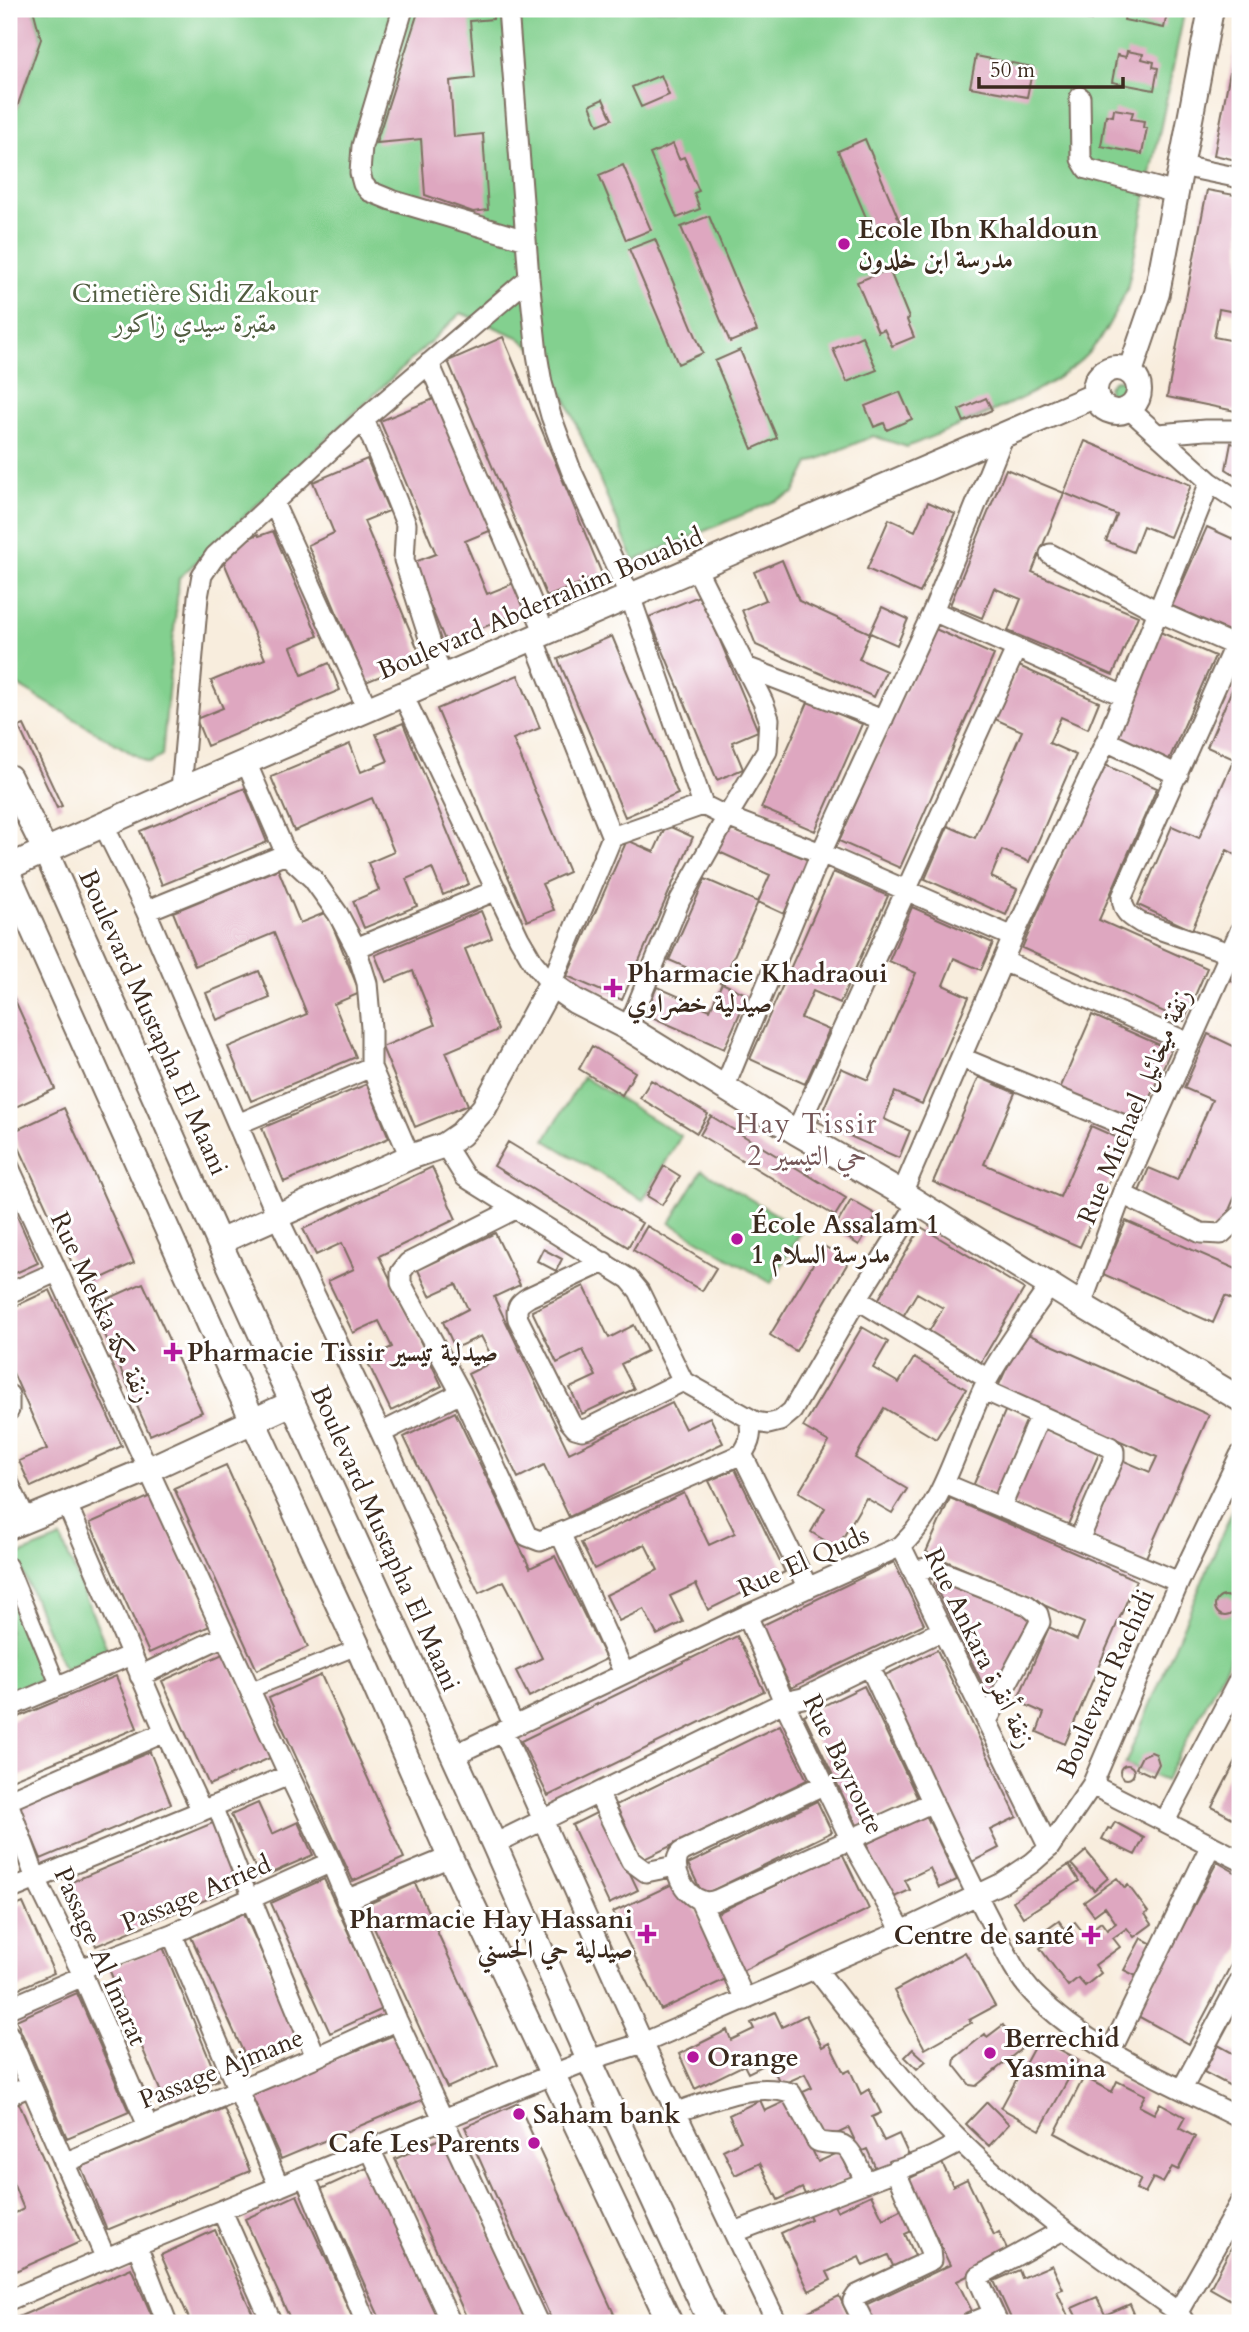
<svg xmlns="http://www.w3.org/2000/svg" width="1249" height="2332" viewBox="0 0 1249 2332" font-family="Cardo,Amiri,serif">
	<rect width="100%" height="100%" fill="#fff"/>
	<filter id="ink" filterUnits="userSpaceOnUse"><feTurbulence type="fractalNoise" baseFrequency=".0143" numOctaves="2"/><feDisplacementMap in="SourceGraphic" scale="14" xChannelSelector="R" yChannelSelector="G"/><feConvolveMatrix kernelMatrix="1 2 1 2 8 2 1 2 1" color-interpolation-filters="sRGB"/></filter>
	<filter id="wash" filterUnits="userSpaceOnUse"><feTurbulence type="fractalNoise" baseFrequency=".00686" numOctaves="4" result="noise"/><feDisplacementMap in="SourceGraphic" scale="28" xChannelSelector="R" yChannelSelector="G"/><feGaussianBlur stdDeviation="1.57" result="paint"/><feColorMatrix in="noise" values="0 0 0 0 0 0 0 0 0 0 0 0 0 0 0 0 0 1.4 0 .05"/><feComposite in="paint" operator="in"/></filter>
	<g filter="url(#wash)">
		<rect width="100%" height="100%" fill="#f8eddd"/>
		<path fill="#83d08f" stroke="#5f7d56" stroke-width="2" d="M33 9H1185L1127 290C1116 310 1107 332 1091 350 1052 394 962 423 907 447L873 436 809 463 794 493 634 561 564 395 547 360 518 337 461 313 179 578 162 756 148 763 9 680V131L41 39Z
			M1108 390a10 10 0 1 1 20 0a10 10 0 1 1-20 0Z
			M583 1077 681 1136 643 1200 545 1140Z
			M702 1170 802 1230 771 1283 670 1223Z
			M1240 1492V1640L1165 1781 1125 1764Z
			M61 1538 108 1651 64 1670 16 1556Z
			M9 1593 44 1678 9 1693Z"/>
		<g id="blocks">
			<path fill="#dea7c0" d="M9 9H33L41 39 9 130Z
				M419 9H493V19L470 21 475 78 450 81 454 137 483 134 488 210 473 212 425 195 421 139 376 143Z
				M1055 9H1093L1091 20 1055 13Z
				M1126 9H1168L1164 28 1124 20Z
				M1239 25H1240V161L1214 155Z
				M1127 51 1143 54 1142 59 1154 62 1153 67 1158 68 1154 90 1112 82 1117 55 1126 57Z
				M976 56 1033 67 1027 97 970 87Z
				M661 75 669 95 641 107 632 87Z
				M603 99 612 119 598 125 590 105Z
				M1114 109 1133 112 1131 119 1144 121 1143 128H1147L1142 154 1101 146 1106 115 1113 116Z
				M865 139 902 227 875 239 838 151Z
				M673 144 679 159 684 157 699 191 694 193 700 209 677 218 650 154Z
				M623 165 651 230 626 240 599 175Z
				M1207 190 1240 196V313L1219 309 1214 337 1240 342V412L1167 397Z
				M709 216 757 331 730 342 681 227Z
				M655 239 703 353 678 364 629 249Z
				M889 269 909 318 907 320 914 337 892 346 884 329 878 332 857 282Z
				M862 336 877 370 847 382 833 349Z
				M503 337 602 574 547 597 448 361Z
				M740 350 777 438 752 449 715 361Z
				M900 392 912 419 887 430 884 423 874 427 865 406Z
				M436 398 492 530 465 541 487 594 514 583 525 610 446 643 412 563 436 554 380 421Z
				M986 398 992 410 964 422 959 410Z
				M1085 441 1191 485 1170 537 1143 526 1133 552 1106 541 1117 515 1064 493Z
				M1231 443 1240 445V478L1226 469Z
				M367 459 389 511 364 521 422 659 366 682 308 545 334 533 313 482Z
				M1006 469 1064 493 1032 572 1138 616 1113 675 1008 631 1021 599 994 588 982 618 950 605Z
				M928 502 955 514 920 593 867 569 889 519 915 531Z
				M1207 527 1240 542V636L1172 606Z
				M273 531 318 636 291 647 302 675 329 663 340 690 207 746 196 719 223 708 211 681 265 659 220 553 258 534 259 536Z
				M782 560 799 601 870 633 859 659 886 671 874 697 756 645 742 610 766 600 754 572Z
				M701 595 758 731 732 742 743 769 717 780 649 617Z
				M882 607 908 619 897 645 870 633Z
				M933 628 994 655 900 868 839 841Z
				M1160 632 1215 656 1168 762 1114 738Z
				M612 636 678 794 625 817 558 659Z
				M1019 666 1099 702 1088 729 1061 717 1049 743 1076 755 1029 862 1002 850 991 877 1017 889 1006 915 925 879 948 826 975 838 987 811 1022 731 995 719Z
				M1240 671V857L1227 850 1192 930 1138 905 1172 826 1199 838 1234 759 1207 747Z
				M518 675 540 728 513 739 569 872 542 884 554 910 527 921 437 709Z
				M809 700 862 724 815 831 761 808Z
				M403 723 469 884 443 895 432 868 406 879 417 906 364 928 353 901 379 890 368 863 394 852 372 798 294 831 271 777 350 744 361 772 388 761 376 734Z
				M24 725 62 806 57 808 19 727Z
				M1103 764 1157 788 1099 920 1207 968 1184 1021 1022 948Z
				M245 788 267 842 162 885 140 831Z
				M729 824 808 860 784 914 758 902 770 875 717 851Z
				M666 825 693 837 622 1000 567 976 627 840 654 852Z
				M278 869 300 923 327 912 360 993 334 1004 356 1057 251 1101 228 1047 307 1014 274 933 195 966 173 912Z
				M833 872 888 896 840 1003 813 991 801 1018 829 1030 805 1084 750 1059Z
				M705 879 758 902 722 983 669 960Z
				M912 907 993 943 981 970 954 958 943 985 969 997 922 1104 895 1092 884 1119 910 1131 899 1158 818 1122 841 1068 868 1080 880 1053 916 973 889 961Z
				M481 911 492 938 465 949 498 1030 446 1052 468 1105 415 1127 382 1047 435 1025 413 971 386 982 375 955Z
				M1240 960V985L1231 981Z
				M259 971 270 998 217 1020 206 993Z
				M722 983 748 995 724 1049 645 1014 657 987 710 1010Z
				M9 987 55 1089 9 1110Z
				M1092 1015 1171 1050 1137 1126 1059 1091Z
				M1208 1034 1235 1047 1240 1035V1185L1220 1231 1138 1194 1149 1168 1177 1180 1212 1100 1184 1088Z
				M592 1046 635 1072 622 1095 579 1069Z
				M979 1077 1015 1093 984 1164 1041 1189 1060 1197 1091 1126 1127 1142 1080 1247 933 1182Z
				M651 1080 708 1114 697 1133 640 1098Z
				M367 1084 389 1138 284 1182 262 1128Z
				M64 1108 134 1263 83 1287 12 1132Z
				M711 1116 846 1198 835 1216 700 1135Z
				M508 1142 642 1223 628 1247 494 1166Z
				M664 1166 680 1176 662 1205 647 1196Z
				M432 1167 456 1219 379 1256 442 1386 391 1411 366 1359 392 1347 379 1321 353 1333 328 1281 354 1269 342 1243 316 1255 303 1229Z
				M9 1198 38 1263 9 1276Z
				M851 1200 877 1215 859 1245 834 1229Z
				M1126 1221 1236 1269 1240 1260V1303L1225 1296 1213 1323 1103 1274Z
				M647 1226 716 1268 702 1291 633 1250Z
				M921 1227 1024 1289 980 1364 928 1333 943 1308 917 1293 902 1318 877 1302Z
				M495 1233 520 1285 494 1297 569 1453 672 1403 685 1429 710 1417 723 1443 569 1517 544 1465 518 1478 468 1374 494 1361 481 1336 455 1348 443 1322 468 1309 456 1284 430 1296 418 1270Z
				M824 1246 849 1261 796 1351 770 1335Z
				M543 1249 562 1259 556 1271 537 1261Z
				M143 1283 202 1412 150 1435 92 1306Z
				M584 1286 609 1338 634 1325 647 1351 621 1364 634 1389 582 1414 570 1388 596 1376 583 1350 557 1363 532 1311Z
				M50 1290 122 1446 31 1487 19 1461 47 1449 9 1364V1309Z
				M862 1327 888 1342 873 1368 899 1383 914 1358 966 1389 936 1439 884 1408 855 1458 907 1489 892 1513 866 1498 837 1548 811 1532 825 1508 799 1492 829 1442 803 1427Z
				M1023 1332 1209 1415 1144 1562 1089 1537 1122 1460 1150 1472 1157 1457 998 1387Z
				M1006 1409 1029 1420 996 1496 973 1486Z
				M455 1412 530 1568 555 1556 606 1659 529 1697 516 1671 542 1658 517 1606 504 1581 479 1593 404 1437Z
				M1044 1426 1100 1451 1067 1527 1010 1502Z
				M226 1465 308 1647 257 1670 174 1488Z
				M735 1469 785 1572 708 1610 696 1584 670 1596 683 1622 657 1635 644 1609 619 1621 606 1595 658 1570 645 1544 594 1569 581 1543 684 1493 709 1545 735 1533 709 1481Z
				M153 1495 212 1625 149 1653 90 1523Z
				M950 1498 1136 1580 1065 1744 1037 1732 1044 1713 1017 1701 1049 1627 1077 1640 1084 1623 926 1552Z
				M894 1562 924 1624 791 1688 761 1626Z
				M938 1575 1031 1616 993 1706 934 1584Z
				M1215 1606a10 10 0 1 1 20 0a10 10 0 1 1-20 0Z
				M737 1636 764 1691 548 1796 521 1741Z
				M937 1650 1017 1817 990 1830 999 1848 972 1862 883 1676Z
				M225 1653 272 1757 209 1785 162 1681Z
				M321 1675 404 1858 353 1881 269 1698Z
				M116 1676 137 1728 9 1781V1721Z
				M864 1686 918 1799 858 1827 804 1715Z
				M780 1725 807 1780 642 1860 616 1805Z
				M150 1752 171 1804 41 1859 19 1806Z
				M1151 1752 1156 1754 1159 1764 1153 1776 1136 1768 1142 1756Z
				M1240 1753V1822L1212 1807Z
				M1120 1772a7 7 0 1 1 14 0a7 7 0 1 1-14 0Z
				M817 1801 832 1832 703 1895 688 1864Z
				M258 1803 272 1834 298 1822 313 1855 260 1878 231 1815Z
				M600 1811 638 1890 609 1904 572 1825Z
				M926 1815 957 1880 939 1888 930 1868 905 1880 910 1890 892 1898 866 1844Z
				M215 1822 241 1885 96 1946 69 1883Z
				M1115 1822 1144 1838 1135 1855 1102 1839 1108 1828 1111 1829Z
				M1086 1851 1108 1878 1094 1890 1071 1864Z
				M842 1853 869 1909 740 1972 713 1915Z
				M1217 1862 1240 1875V1948L1189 2044 1136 2015Z
				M1069 1865 1079 1881 1023 1917 1013 1901Z
				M1117 1878 1125 1888 1128 1885 1148 1912 1145 1914 1152 1924 1134 1937 1127 1928 1113 1938 1120 1947 1095 1965 1101 1973 1085 1986 1078 1978 1068 1986 1040 1948 1049 1942 1042 1933 1059 1921 1065 1929 1075 1922 1085 1935 1101 1922 1107 1930 1116 1923 1105 1907 1094 1915 1084 1902Z
				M324 1879 383 2009 330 2033 271 1903Z
				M681 1880 728 1978 661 2010 613 1912Z
				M415 1883 498 2065 447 2088 364 1906Z
				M23 1903 54 1973 9 1993V1909Z
				M244 1913 302 2043 250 2067 191 1937Z
				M1141 1938 1156 1946 1140 1978 1124 1970Z
				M163 1947 218 2080 165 2102 109 1969Z
				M965 1952 995 2006 969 2020 971 2023 925 2049 894 1991Z
				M77 1993 129 2112 67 2138 16 2020Z
				M775 2012 782 2027 806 2015 822 2047 829 2043 844 2073 850 2070 861 2094 869 2089 881 2113 872 2117 884 2141 899 2134 910 2158 878 2173 867 2149 860 2152 849 2128 826 2139 803 2092 812 2088 805 2074 781 2085 770 2062 748 2073 744 2065 695 2089 679 2054 727 2030 731 2040 754 2029 751 2023Z
				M1003 2025 1021 2049 976 2086 970 2085 954 2065 955 2058 985 2034 987 2037Z
				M394 2035 424 2099 281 2159 251 2094Z
				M1039 2038 1079 2060 1040 2130 1001 2108Z
				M1218 2045 1240 2057V2091L1204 2072Z
				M913 2049 926 2061 917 2069 905 2057Z
				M1084 2077 1112 2092 1117 2081 1145 2095 1139 2106 1154 2114 1160 2103 1185 2117 1179 2128 1195 2137 1178 2170 1172 2167 1163 2183 1153 2178 1145 2193 1136 2189 1141 2179 1055 2133Z
				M760 2100 765 2111 788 2100 818 2162 840 2152 852 2177 807 2198 802 2188 778 2200 760 2163 735 2175 723 2150 741 2141 729 2115Z
				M18 2101 80 2242 9 2274V2216L24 2209 9 2174V2106Z
				M987 2102 1009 2124 989 2146 966 2124Z
				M518 2103 614 2314 594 2323H553L465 2127Z
				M224 2108 250 2171 107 2230 81 2167Z
				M446 2136 530 2323H469L395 2159Z
				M942 2163 953 2186 967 2179 994 2235 999 2232 1010 2255 957 2281 975 2317 963 2323H869L861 2307 950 2265 908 2179Z
				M371 2166 443 2323H382L321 2189Z
				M297 2195 322 2250 355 2323H292L282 2301 245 2219Z
				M871 2195 883 2219 904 2208 914 2230 905 2234 916 2258 894 2268 888 2255 863 2266 859 2257 827 2272 831 2280 809 2291 781 2233 811 2219 809 2215 833 2203 837 2211Z
				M215 2230 227 2257 257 2323H191L161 2255Z
				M1240 2231V2305L1210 2288Z
				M1052 2265 1063 2289 1057 2291 1070 2321 1077 2318 1072 2308 1097 2297 1105 2315 1130 2304 1138 2323H1013L994 2281 1019 2270 1022 2278Z
				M131 2268 155 2323H9V2321Z
				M839 2296 852 2323H815L809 2311Z"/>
		</g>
	</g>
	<g filter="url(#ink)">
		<use href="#blocks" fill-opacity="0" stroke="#7d6e61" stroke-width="2"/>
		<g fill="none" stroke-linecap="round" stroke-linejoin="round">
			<g stroke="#7d6e61" stroke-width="18">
				<path id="pedestrian" d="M9 1478 28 1518
					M9 1565 59 1687
					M251 1690 358 1647
					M215 1807 251 1899"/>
			</g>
			<g stroke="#7d6e61" stroke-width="23">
				<path id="minor" d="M403 9 362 146 360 173 363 184 369 191 391 200 526 240
					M508 9 529 278 537 354 542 383 551 416 571 470 630 596 703 805 727 817 821 853 1013 937
					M1080 97 1081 159 1087 169 1176 193
					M1181 166 1240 178
					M429 363 545 633
					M1129 409 1210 482 1240 502
					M364 419 406 524 404 560 442 678
					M1159 434 1205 430H1240
					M274 504 368 710
					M1050 554 1159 612 1240 648
					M933 611 1124 696
					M746 667 883 720
					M403 695 519 938 533 962 551 984 612 837 533 638
					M1106 741 1178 775
					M246 762 286 854 313 879 338 914 356 948 367 983 371 1028V1067L410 1157
					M181 790 198 597 202 575 215 556 364 419 529 278
					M103 824 146 911 277 1216 381 1433 514 1726
					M612 837 703 805
					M146 911 286 854
					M356 948 497 890
					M1229 953 1141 923C1129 916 1123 912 1122 897L1234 646
					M1003 961 1189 1043
					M628 1028 680 900 727 817 767 751 769 719 763 702 696 568
					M962 1058 1148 1135
					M725 1086 821 853 933 611 1004 435
					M238 1124 371 1067
					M796 1132 1016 649
					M445 1145 465 1177 629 1279 639 1291 683 1381 756 1422 768 1424 780 1421 792 1411 857 1299 917 1204
					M9 1167 289 1775 331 1862 397 2020 538 2323
					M902 1193 1013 937 1106 741 1210 482
					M1122 1194 1201 1233 1221 1234 1240 1216
					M515 1209 408 1263 401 1272V1283L461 1393 527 1536 540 1541 560 1533 624 1673
					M604 1262 529 1297C519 1303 515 1307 518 1319L570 1422 575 1428 582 1430 589 1428 683 1381
					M9 1293 56 1272
					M857 1299 988 1379
					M1081 1305 1122 1194 1240 931
					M984 1390 1110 1447 1114 1451V1458L1079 1540
					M9 1395V1410
					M749 1418C752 1433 751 1442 742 1454L808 1588
					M381 1433 461 1393
					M945 1484 1179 1582
					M66 1502 165 1732 202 1811
					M1001 1507 1040 1415
					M560 1533 742 1454
					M901 1546 1049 1848
					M913 1571 930 1567 1027 1605 1038 1614 1040 1622 987 1721
					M747 1615 784 1702 851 1840 902 1931
					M870 1667C908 1749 945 1832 986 1913 1001 1941 1013 1973 1035 1995 1092 2052 1169 2082 1240 2118
					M140 1676 224 1636
					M9 1707 131 1655
					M503 1731 643 2043 777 2323
					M452 1756 747 1615 901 1546C948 1501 959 1435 988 1379 1006 1346 1030 1315 1051 1284
					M825 1784 681 1852C668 1866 685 1897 703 1901 709 1903 714 1901 719 1899L933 1802
					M1092 1785 1240 1860
					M598 1793 631 1861 646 1872 675 1866
					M9 1800 165 1732
					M9 1805 36 1879 80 1969 148 2126
					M1165 1821 1240 1678
					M494 1844 784 1702 803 1698 941 1631
					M9 1890 289 1775
					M251 1899 316 2057
					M346 1900 450 1857
					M700 1901 745 2000
					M172 1934 279 2187
					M80 1969 172 1934 331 1862
					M816 1969C862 2027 906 2089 960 2141 1026 2206 1103 2258 1178 2312L1185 2323
					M9 2008 83 1976
					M9 2035 106 2259
					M1110 2053 1211 1845
					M1182 2089 1240 1981
					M9 2095 31 2086
					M676 2112C714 2100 751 2082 791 2093L817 2141C825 2144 831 2143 840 2144 852 2146 860 2171 865 2182
					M370 2149 451 2323
					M64 2163 316 2057 397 2020
					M305 2176 366 2323
					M222 2211 272 2323
					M735 2232 932 2157 961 2142
					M137 2245 167 2323
					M9 2300 137 2245 551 2075 589 2060 643 2043 902 1931 1002 1883 1032 1863 1049 1848 1092 1785 1179 1582 1240 1455
					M1178 2312 1240 2203
					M864 2323 853 2301 857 2295 931 2260 930 2250 895 2170
					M971 2323 993 2314
					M998 2323 979 2281V2276L1063 2230"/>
			</g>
			<g stroke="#7d6e61" stroke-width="28">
				<path id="tertiary" d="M1095 390a22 22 0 1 1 44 0a22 22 0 1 1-44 0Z
					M1130 372 1157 293 1211 9
					M9 777 45 850 219 1242 494 1844 589 2060 711 2323
					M9 867 181 790 1096 395
					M9 876 253 1421 358 1647 450 1857 670 2323
					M219 1242 410 1157 445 1145 461 1134 484 1108 551 984 575 1001 628 1028 796 1132 902 1193 1081 1305 1240 1399
					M9 1527 149 1469 292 1403"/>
			</g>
			<use href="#pedestrian" stroke="#fff" stroke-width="14"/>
			<use href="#minor" stroke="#fff" stroke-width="19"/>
			<use href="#tertiary" stroke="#fff" stroke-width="24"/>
		</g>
	</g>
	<g fill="#b5179e" stroke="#fff" stroke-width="2.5">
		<circle cx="844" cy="244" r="7"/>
		<path d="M609.5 977.5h7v7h7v7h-7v7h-7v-7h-7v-7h7z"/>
		<circle cx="737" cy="1239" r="7"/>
		<path d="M169.5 1341.5h7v7h7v7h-7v7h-7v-7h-7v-7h7z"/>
		<path d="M643.5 1923.5h7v7h7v7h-7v7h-7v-7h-7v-7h7z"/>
		<path d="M1087.5 1924.5h7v7h7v7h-7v7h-7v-7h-7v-7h7z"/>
		<circle cx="990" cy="2053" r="7"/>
		<circle cx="693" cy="2057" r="7"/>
		<circle cx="519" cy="2114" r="7"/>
		<circle cx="534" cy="2143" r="7"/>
	</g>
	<g text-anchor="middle" stroke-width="6" stroke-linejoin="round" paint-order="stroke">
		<g font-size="26" font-weight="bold" fill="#3b2a1e" stroke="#fff" text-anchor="start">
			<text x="858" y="238">Ecole Ibn Khaldoun<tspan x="858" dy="30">مدرسة ابن خلدون</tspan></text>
			<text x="627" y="982">Pharmacie Khadraoui<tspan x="627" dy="30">صيدلية خضراوي</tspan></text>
			<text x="751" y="1233">École Assalam 1<tspan x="751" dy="30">مدرسة السلام 1</tspan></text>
			<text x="187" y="1361">Pharmacie Tissir صيدلية تيسير</text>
			<text x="633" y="1928" text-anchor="end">Pharmacie Hay Hassani<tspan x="633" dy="30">صيدلية حي الحسني</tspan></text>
			<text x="1075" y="1944" text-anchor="end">Centre de santé</text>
			<text x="1004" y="2047">Berrechid<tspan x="1004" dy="30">Yasmina</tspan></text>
			<text x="707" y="2066">Orange</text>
			<text x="533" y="2123">Saham bank</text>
			<text x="520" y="2152" text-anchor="end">Cafe Les Parents</text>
		</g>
		<g font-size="26" fill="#515c40" stroke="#fff">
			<text x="195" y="302">Cimetière Sidi Zakour<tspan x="195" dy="30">مقبرة سيدي زاكور</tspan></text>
		</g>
		<g font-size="26" fill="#3b2a1e" stroke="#fff">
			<text transform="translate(540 603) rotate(-23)" y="9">Boulevard Abderrahim Bouabid</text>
			<text transform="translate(154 1022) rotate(66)" y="9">Boulevard Mustapha El Maani</text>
			<text transform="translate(1134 1106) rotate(-67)" y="9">Rue Michael زنقة ميخائيل</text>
			<text transform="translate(102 1307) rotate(65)" y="9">Rue Mekka زنقة مكة</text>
			<text transform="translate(386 1538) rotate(66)" y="9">Boulevard Mustapha El Maani</text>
			<text transform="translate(803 1561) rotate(-24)" y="9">Rue El Quds</text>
			<text transform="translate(980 1648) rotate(64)" y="9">Rue Ankara زنقة أنقرة</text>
			<text transform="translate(1105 1683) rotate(-66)" y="9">Boulevard Rachidi</text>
			<text transform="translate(844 1764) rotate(64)" y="9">Rue Bayroute</text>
			<text transform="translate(196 1893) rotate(-23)" y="9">Passage Arried</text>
			<text transform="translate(101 1956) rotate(66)" y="9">Passage Al Imarat</text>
			<text transform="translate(221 2068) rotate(-22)" y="9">Passage Ajmane</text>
		</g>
		<g font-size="28" letter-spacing="2" fill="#745657" stroke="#fff">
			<text x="807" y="1133">Hay Tissir<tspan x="807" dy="32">2 حي التيسير</tspan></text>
		</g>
	</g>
	<rect width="1249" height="2332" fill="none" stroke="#fff" stroke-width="35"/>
	<path d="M979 77v10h144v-10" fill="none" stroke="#3b2a1e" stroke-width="3.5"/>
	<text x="990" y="77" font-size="21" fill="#3b2a1e" stroke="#ffffff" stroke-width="5" paint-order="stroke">50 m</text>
</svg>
